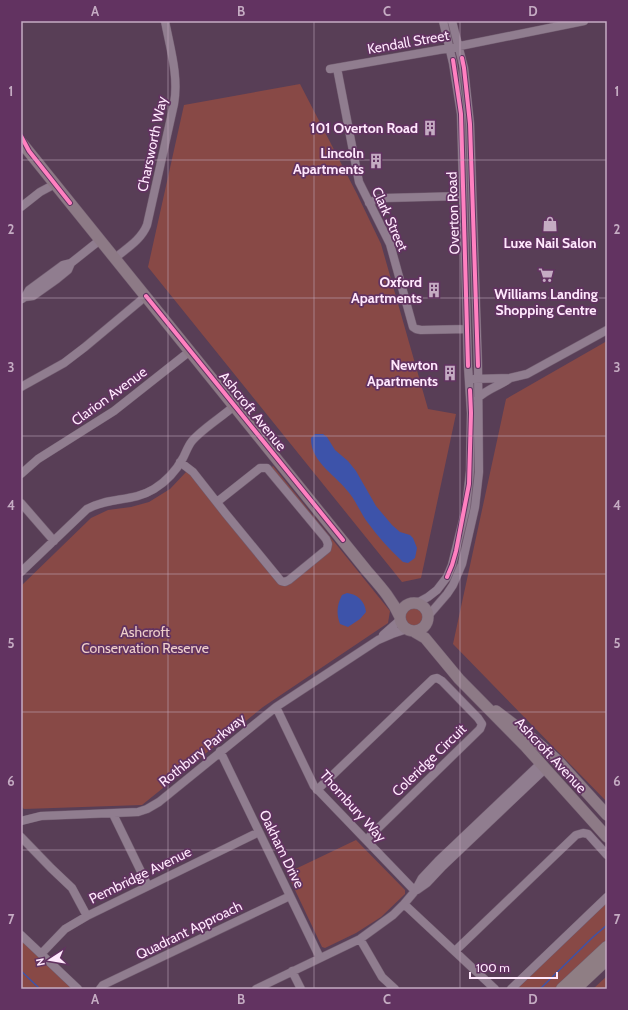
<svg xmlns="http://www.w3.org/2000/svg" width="628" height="1010" viewBox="0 0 628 1010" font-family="Cabin,sans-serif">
	<rect width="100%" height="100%" fill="#583e56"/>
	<path fill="#884946" d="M300 84 357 194 381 244 428 409 456 414 421 578 402 582 148 267 184 105Z
		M607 341V802L453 644 506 399Z
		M273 466 390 611 388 623 263 707 142 805 24 809 21 806V586L91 518 108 510 131 507 149 502 170 489 187 471 280 585 284 586 330 550 332 545 271 468Z
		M405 617a9 9 0 1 1 18 0a9 9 0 1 1-18 0Z
		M356 840 405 890V894L381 917 356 933 325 948 322 947 287 873Z
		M607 902V939L555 989H517Z
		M21 940 73 989H21Z
		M607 976V989H593Z"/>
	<path fill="#3d53aa" d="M315 434H323L327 437 335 450 348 461 356 471 376 506 392 525 400 532 410 535 413 538 417 548 415 558 408 563 403 562C390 550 378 537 368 523 361 514 357 503 350 494 337 476 310 462 311 438Z
		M347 593C357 594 365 601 366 612L360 619 348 627 340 624C336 613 337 605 342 595Z"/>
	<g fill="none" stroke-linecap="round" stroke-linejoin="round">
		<path stroke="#3d53aa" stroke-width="1.5" d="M21 971 38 987
			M540 989 593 937 607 925"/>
		<g stroke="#725d70" stroke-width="9">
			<path id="minor" d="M337 68 359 182 390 244 413 327 416 329 421 330 467 329
				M330 69 450 48 584 21
				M369 203 377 199 385 198 463 196
				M21 207 40 192 55 184
				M115 258C127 248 141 240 147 225L174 104C179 76 170 48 165 21
				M25 297 29 290 63 265 71 263 100 240
				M22 299 25 297 33 296 57 279 68 270 71 263
				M474 379 510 378 527 374 607 330
				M21 387 64 363 85 347 146 296
				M478 398C487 389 499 386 509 379
				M180 462 193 472 226 514 281 581 285 582 289 580 327 549 328 544 326 539 267 468H260L217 502
				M21 474 38 459 114 411 190 351
				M21 503 54 541
				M21 572 87 509C108 497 133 502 154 489 167 481 176 471 183 458 186 452 188 446 192 441 202 429 222 417 234 406
				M417 603 428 597 437 590 447 577 452 565 466 508 470 471 471 413 468 366 461 114 453 63 443 21
				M428 616 447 594 453 585 462 564 475 507 479 472 478 366 470 124 464 68 452 21
				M383 635 400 620
				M276 707 314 786 415 891
				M220 751 320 958
				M317 790 433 679 437 678 442 681 478 718 482 724 480 729 366 840
				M113 814 148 886
				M21 821 41 816 138 812 147 809 159 802 276 707 378 640 392 634 407 629
				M21 837 51 868 72 888 87 916
				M417 890 427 883 443 866 546 768
				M404 904 495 989
				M21 935 78 989
				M360 939 382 977 395 989
				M455 951 576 835 583 833 588 834 607 855
				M41 954 65 929 87 916 259 832
				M292 971 301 989
				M100 989 103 985 290 896
				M256 989 360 939 393 915 404 904 415 891 422 878 438 861 541 763
				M511 989 607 897"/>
		</g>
		<g stroke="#725d70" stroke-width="12">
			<path id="major" d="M21 142 367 571C380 586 392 599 400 617
				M400 617a14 14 0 1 1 28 0a14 14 0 1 1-28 0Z
				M413 631 425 638 459 679 526 747 607 837
				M496 711 533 739 558 761 607 815"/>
		</g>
		<g stroke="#725d70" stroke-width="13">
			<path id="highway" d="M562 989 607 947
				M575 989 607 959"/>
		</g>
		<use href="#minor" stroke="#907d8f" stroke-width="8"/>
		<use href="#major" stroke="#8d7a86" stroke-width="11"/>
		<use href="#highway" stroke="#8f7e84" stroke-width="12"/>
		<g stroke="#623361" stroke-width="6">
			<path id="cycleway" d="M462 58 464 68 470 124 478 366
				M453 60 461 114 468 366
				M21 136 29 151 70 203
				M146 296 343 540
				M447 577 452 565 456 551 469 484 471 413 470 390"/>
		</g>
		<use href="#cycleway" stroke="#ff80c0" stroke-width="4"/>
	</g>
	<path fill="none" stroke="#c5acc3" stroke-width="1" stroke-opacity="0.55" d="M168 21V989M314 21V989M460 21V989M21 160H607M21 298H607M21 436H607M21 574H607M21 712H607M21 850H607"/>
	<defs>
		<g id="building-bare" transform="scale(1.2)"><path d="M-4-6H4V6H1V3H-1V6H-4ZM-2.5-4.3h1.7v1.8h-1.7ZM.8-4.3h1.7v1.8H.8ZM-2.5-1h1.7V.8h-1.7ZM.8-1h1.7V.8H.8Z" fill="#c5acc3" stroke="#623361" stroke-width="2.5" paint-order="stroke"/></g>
		<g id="shop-bare" transform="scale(1.2)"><path d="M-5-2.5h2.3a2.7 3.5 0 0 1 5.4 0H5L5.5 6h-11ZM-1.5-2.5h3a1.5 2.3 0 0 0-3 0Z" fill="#c5acc3" stroke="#623361" stroke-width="2.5" paint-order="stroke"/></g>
		<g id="supermarket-bare" transform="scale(1.2)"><path d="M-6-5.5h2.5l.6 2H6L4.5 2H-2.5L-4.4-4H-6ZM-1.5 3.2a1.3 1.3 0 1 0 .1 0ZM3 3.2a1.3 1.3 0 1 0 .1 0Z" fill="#c5acc3" stroke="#623361" stroke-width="2.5" paint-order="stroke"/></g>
	</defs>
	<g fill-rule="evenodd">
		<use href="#building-bare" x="430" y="128"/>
		<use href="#building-bare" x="376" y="161"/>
		<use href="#shop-bare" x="550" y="224"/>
		<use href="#supermarket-bare" x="546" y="275"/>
		<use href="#building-bare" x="434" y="290"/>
		<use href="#building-bare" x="450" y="373"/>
	</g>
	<g text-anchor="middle" stroke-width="3.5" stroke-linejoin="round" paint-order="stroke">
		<g font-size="14" fill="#ffe8fd" stroke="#623361">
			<text transform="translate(408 42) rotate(-10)" y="5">Kendall Street</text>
			<text transform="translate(152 144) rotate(-78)" y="5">Charsworth Way</text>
			<text transform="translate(453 213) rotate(-92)" y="5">Overton Road</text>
			<text transform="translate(390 219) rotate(66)" y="5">Clark Street</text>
			<text transform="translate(109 396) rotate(-36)" y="5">Clarion Avenue</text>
			<text transform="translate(253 411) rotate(51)" y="5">Ashcroft Avenue</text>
			<text transform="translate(202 750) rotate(-39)" y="5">Rothbury Parkway</text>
			<text transform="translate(551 755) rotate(47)" y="5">Ashcroft Avenue</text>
			<text transform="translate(429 760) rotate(-44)" y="5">Coleridge Circuit</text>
			<text transform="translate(353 806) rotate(48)" y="5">Thornbury Way</text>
			<text transform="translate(282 849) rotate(64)" y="5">Oakham Drive</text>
			<text transform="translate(140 875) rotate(-26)" y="5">Pembridge Avenue</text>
			<text transform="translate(189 930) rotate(-26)" y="5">Quadrant Approach</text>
		</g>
		<g font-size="14" font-weight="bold" fill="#ffe8fd" stroke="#623361" text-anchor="end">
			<text x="418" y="133">101 Overton Road</text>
			<text x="364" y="158">Lincoln<tspan x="364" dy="16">Apartments</tspan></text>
			<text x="550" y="248" text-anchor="middle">Luxe Nail Salon</text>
			<text x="422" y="287">Oxford<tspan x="422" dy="16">Apartments</tspan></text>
			<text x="546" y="299" text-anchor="middle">Williams Landing<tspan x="546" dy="16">Shopping Centre</tspan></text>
			<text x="438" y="370">Newton<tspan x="438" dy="16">Apartments</tspan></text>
		</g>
		<g font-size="14" fill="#eecfca" stroke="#623361">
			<text x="145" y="637">Ashcroft<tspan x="145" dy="16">Conservation Reserve</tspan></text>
		</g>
	</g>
	<rect width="628" height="1010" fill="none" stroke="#623361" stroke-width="44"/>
	<g transform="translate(50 960) rotate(258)" stroke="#623361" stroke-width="3" paint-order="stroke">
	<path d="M0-3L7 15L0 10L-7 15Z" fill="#ffe8fd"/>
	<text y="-6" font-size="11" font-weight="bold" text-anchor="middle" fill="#ffe8fd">N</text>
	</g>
	<path d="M470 972v6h87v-6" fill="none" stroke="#ffe8fd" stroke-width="2"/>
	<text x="476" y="972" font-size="12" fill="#ffe8fd" stroke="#623361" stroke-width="3" paint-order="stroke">100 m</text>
	<rect x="22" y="22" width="584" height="966" fill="none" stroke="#c5acc3" stroke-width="1.5"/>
	<g font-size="13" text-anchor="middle" font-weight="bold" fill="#c5acc3">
		<text x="95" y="16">A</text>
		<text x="241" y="16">B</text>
		<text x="387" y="16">C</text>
		<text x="533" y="16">D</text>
		<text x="11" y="96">1</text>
		<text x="617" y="96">1</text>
		<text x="11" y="234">2</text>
		<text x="617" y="234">2</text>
		<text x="11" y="372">3</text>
		<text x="617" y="372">3</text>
		<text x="11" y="510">4</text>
		<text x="617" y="510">4</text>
		<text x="11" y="648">5</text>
		<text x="617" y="648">5</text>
		<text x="11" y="786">6</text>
		<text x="617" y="786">6</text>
		<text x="11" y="924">7</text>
		<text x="617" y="924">7</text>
		<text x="95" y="1004">A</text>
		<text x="241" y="1004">B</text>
		<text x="387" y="1004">C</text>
		<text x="533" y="1004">D</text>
	</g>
</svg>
